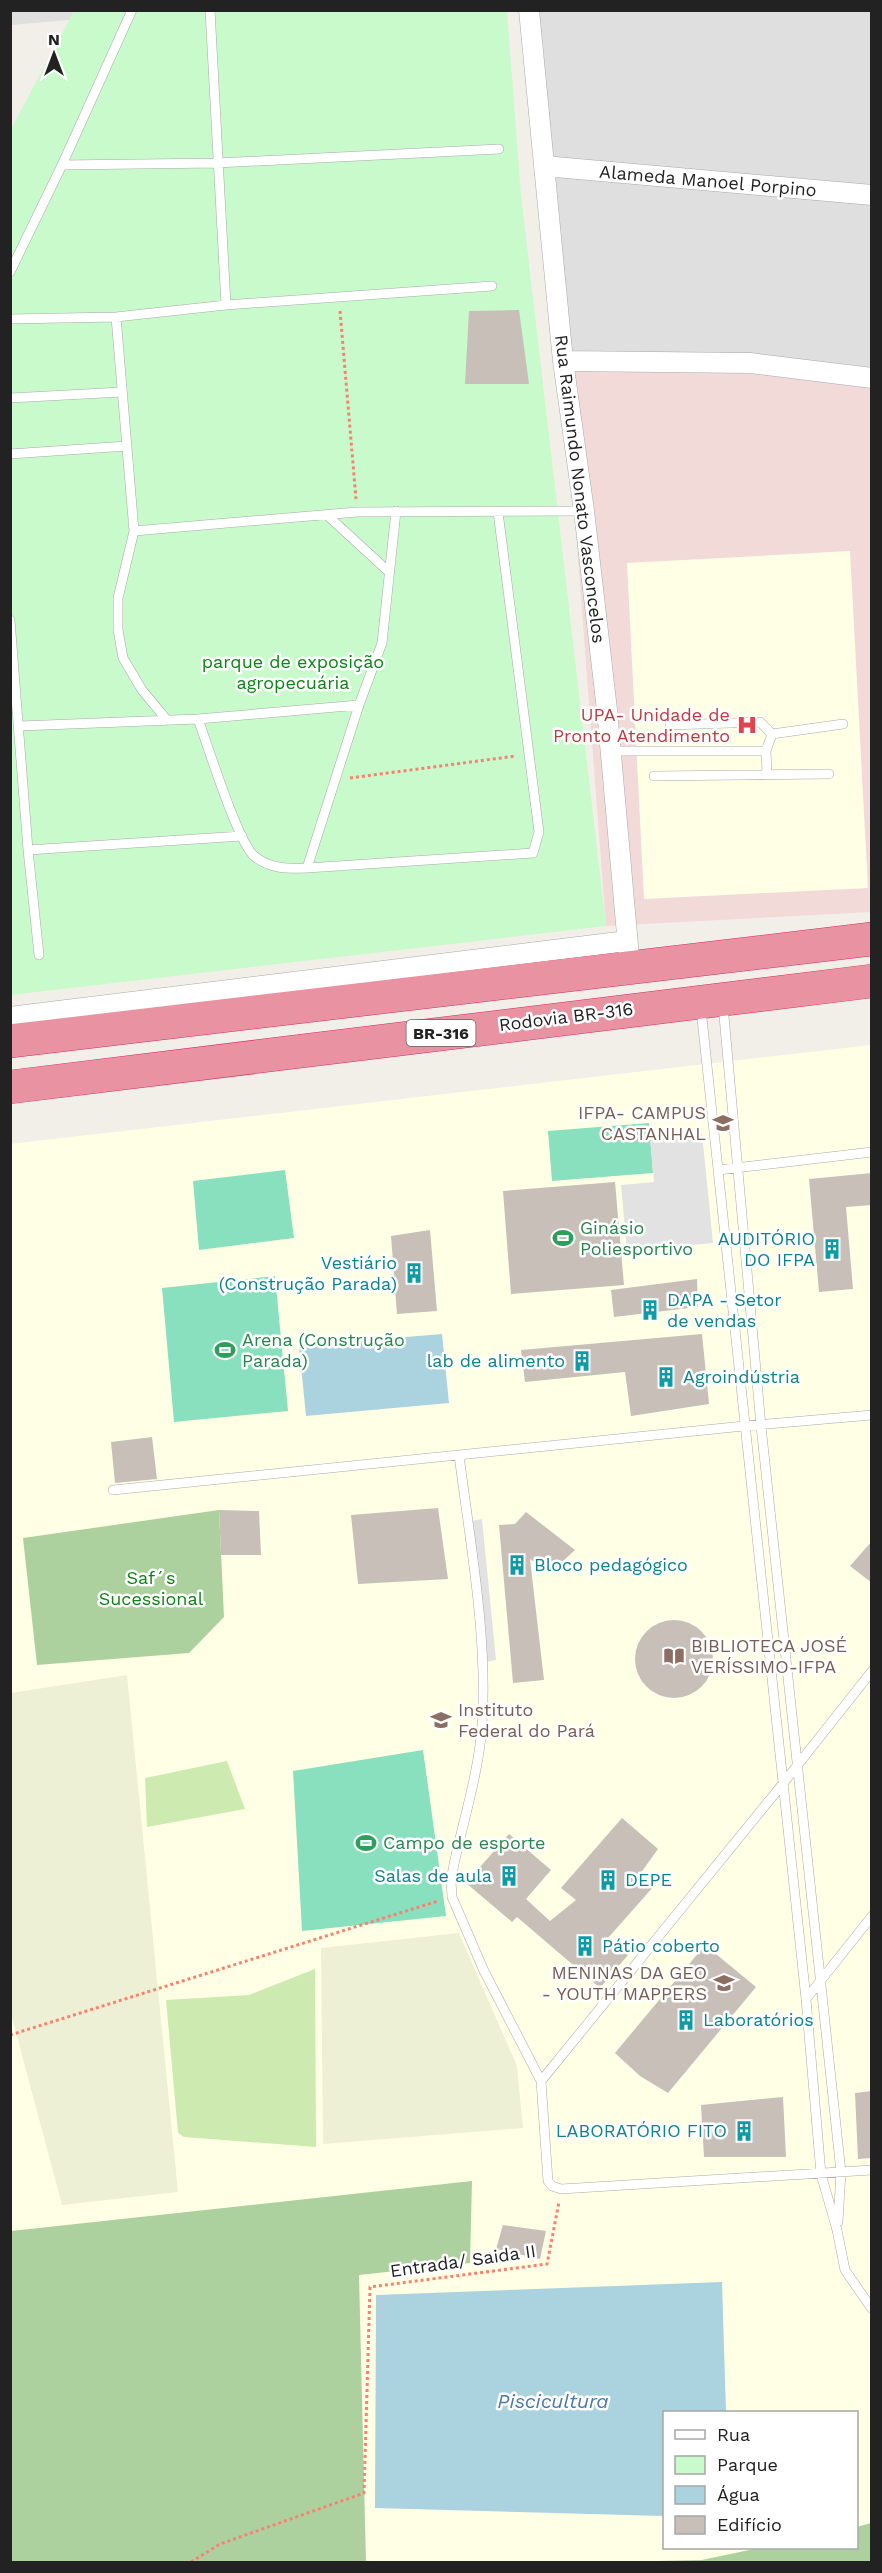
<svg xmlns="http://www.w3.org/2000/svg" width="882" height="2573" viewBox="0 0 882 2573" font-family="'Work Sans',sans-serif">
	<rect width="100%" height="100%" fill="#f2efe9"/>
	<path fill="#e0dfdf" d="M11 11H74L69 20 11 25Z
		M534 11H871V378L563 361Z"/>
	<path fill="#f2dad9" d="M563 361 871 378V912L606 926Z"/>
	<path fill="#ffffe5" d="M850 551 868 888 644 899 627 563Z
		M871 1045V2523L857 2527 856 2412H664V2548H759L702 2560 612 2562H81L11 2295 10 1144Z"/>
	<path fill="#eef0d5" d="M127 1675 178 2192 62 2205 11 2014V1693Z
		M459 1933 517 2066 523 2128 323 2144 321 1948Z"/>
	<path fill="#cdebb0" d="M227 1761 245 1809 147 1827 145 1778Z
		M315 1969 316 2147 184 2137 178 2133 166 2000 249 1995Z"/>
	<path fill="#add19e" d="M219 1510 224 1617 189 1653 37 1665 23 1538Z
		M472 2181 470 2263 359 2275 366 2562H11V2231Z
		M871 2523V2562H612L702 2560 759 2548H856L857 2527Z"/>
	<path fill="#c8facc" d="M74 11H507L521 195 606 926 11 995V129Z"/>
	<path fill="#88e0be" d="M649 1123 653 1173 552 1181 548 1131Z
		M285 1170 294 1238 199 1250 193 1181Z
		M275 1276 288 1411 174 1422 162 1288Z
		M423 1750 446 1916 302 1931 293 1771Z"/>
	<path fill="#e2e2e2" d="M702 1133 713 1243 627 1251 621 1185 654 1182 650 1138Z
		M482 1519 496 1660 485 1662 471 1521Z"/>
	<path fill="#aad3df" d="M442 1334 449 1403 306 1416 299 1346Z
		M722 2282 726 2412H664V2516L375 2508 376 2295Z"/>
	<path fill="#c7bfb8" d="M519 310 529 384H465L469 311Z
		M872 1173V1205L846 1207 853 1289 819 1292 809 1179Z
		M615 1182 624 1285 511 1294 503 1191Z
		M430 1230 437 1311 397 1314 391 1236Z
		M697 1279 698 1307 614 1317 611 1290Z
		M702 1334 709 1404 631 1416 625 1372 525 1382 521 1350Z
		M152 1437 157 1479 115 1483 111 1442Z
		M438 1508 448 1579 358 1584 351 1515Z
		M219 1510 259 1511 261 1555H221Z
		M526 1512 575 1550 550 1573 530 1559 544 1680 513 1683 499 1525 515 1524Z
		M872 1541V1583L850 1566Z
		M635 1659a39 39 0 1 1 78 0a39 39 0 1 1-78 0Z
		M622 1818 658 1849 640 1874 654 1886 608 1938 628 1955 600 1988 517 1917 512 1922 466 1883 509 1834 551 1870 526 1899 550 1921 576 1900 561 1888Z
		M705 1945 756 1987 668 2093 640 2076 615 2053Z
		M872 2091V2158L858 2159 855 2093Z
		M783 2097 786 2157H704L701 2105Z
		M503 2225 546 2231 540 2259 496 2249Z"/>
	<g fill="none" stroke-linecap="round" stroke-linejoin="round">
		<g stroke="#a9a9a9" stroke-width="10">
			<path id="lane" d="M210 10 226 305
				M62 165 217 163 499 149
				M10 272 62 165 132 10
				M116 317 134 531 118 598V630L123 658 142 690 166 719
				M10 319 116 317 226 305 492 286
				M10 398 122 392
				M10 454 127 446
				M327 515 389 572
				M134 531 357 512 584 511
				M10 620 28 850 39 955
				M198 719 359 705 382 643 396 511
				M20 726 198 719C208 746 237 840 254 856 270 869 288 869 307 868L533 853 539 832 498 512
				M772 734 843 724
				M610 751H766L772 734 760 722 670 725
				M766 751 767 775
				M654 776 829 774
				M28 850 242 836
				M307 868 359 705
				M723 1005 761 1426 841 2172 838 2222
				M701 1009 806 1999 821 2174 837 2230 845 2270 872 2309
				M718 1170 872 1152
				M459 1455C470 1542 488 1638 482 1725 479 1771 464 1818 454 1864L451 1881 452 1897 484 1971 541 2081 548 2181 552 2186 561 2189 872 2170
				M113 1490 744 1426 872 1415
				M806 1999 872 1916
				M541 2081 781 1786 872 1671"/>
		</g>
		<g stroke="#a9a9a9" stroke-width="21">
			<path id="street" d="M529 10 563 361 584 511 607 710 630 968
				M544 166 872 195
				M563 361 750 363 872 378
				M10 1017 627 941"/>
		</g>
		<g stroke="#dc2a67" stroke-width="34">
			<path id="highway" d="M10 1041 872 939
				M10 1087 872 981"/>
		</g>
		<path stroke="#fa8072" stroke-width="3" stroke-dasharray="3 3" stroke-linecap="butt" d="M340 311 356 499
			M871 601H872
			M350 778 516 756
			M10 2035 438 1901
			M191 2562 220 2544 364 2493 370 2287 547 2264 559 2202"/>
		<use href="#lane" stroke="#fff" stroke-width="9"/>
		<use href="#street" stroke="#fff" stroke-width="20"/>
		<use href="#highway" stroke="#e892a2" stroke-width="33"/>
	</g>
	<defs>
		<g id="hospital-bare" transform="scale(1.62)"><path d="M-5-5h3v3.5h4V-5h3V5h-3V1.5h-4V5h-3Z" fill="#e0444e" stroke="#fff" stroke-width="2.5" paint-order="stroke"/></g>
		<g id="university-bare" transform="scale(1.62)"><path d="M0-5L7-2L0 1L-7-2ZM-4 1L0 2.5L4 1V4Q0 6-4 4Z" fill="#8d6e63" stroke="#fff" stroke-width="2.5" paint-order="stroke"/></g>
		<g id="stadium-bare" transform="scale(1.62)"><path d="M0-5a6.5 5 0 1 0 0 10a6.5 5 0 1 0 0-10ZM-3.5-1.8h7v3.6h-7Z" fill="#2e9e5b" stroke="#fff" stroke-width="2.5" paint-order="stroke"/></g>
		<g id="building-bare" transform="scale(1.62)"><path d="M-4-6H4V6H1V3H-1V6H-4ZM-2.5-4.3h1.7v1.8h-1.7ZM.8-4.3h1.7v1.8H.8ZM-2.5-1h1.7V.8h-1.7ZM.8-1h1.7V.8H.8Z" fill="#0f9aa8" stroke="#fff" stroke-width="2.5" paint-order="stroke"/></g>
		<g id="library-bare" transform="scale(1.62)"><path d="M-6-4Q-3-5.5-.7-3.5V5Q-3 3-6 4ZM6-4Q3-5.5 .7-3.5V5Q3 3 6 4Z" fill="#8d6e63" stroke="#fff" stroke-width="2.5" paint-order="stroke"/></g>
	</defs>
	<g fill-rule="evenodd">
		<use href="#hospital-bare" x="747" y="725"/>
		<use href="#university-bare" x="723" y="1123"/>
		<use href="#stadium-bare" x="563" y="1238"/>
		<use href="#building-bare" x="832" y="1249"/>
		<use href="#building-bare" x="414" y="1273"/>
		<use href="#building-bare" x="650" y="1310"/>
		<use href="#stadium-bare" x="225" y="1350"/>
		<use href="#building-bare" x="582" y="1361"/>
		<use href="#building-bare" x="666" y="1377"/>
		<use href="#building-bare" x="517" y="1565"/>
		<use href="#library-bare" x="674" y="1656"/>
		<use href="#university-bare" x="441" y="1720"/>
		<use href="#stadium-bare" x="366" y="1843"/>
		<use href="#building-bare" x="509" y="1876"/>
		<use href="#building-bare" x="608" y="1880"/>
		<use href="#building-bare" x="585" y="1946"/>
		<use href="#university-bare" x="724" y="1983"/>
		<use href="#building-bare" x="686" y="2020"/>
		<use href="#building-bare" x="744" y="2131"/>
	</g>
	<g text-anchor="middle" stroke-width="5" stroke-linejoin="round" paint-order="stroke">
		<rect fill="#fff" stroke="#646464" stroke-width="1.5" x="406.5" y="1020" width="69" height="26" rx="4.5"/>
		<g font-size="16" font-weight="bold" fill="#222">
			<text x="441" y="1039">BR-316</text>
		</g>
		<g font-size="18" fill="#222" stroke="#fff">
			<text transform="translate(708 181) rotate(5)" y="6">Alameda Manoel Porpino</text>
			<text transform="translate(580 489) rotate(83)" y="6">Rua Raimundo Nonato Vasconcelos</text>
			<text transform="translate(566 1017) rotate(-7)" y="6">Rodovia BR-316</text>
			<text transform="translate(463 2261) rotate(-8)" y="6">Entrada/ Saida II</text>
		</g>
		<g font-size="18" fill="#0c8416" stroke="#fff">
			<text x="293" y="668">parque de exposição<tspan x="293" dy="21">agropecuária</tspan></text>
			<text x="151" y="1584">Saf´s<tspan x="151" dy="21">Sucessional</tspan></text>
		</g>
		<g font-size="18" fill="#be3a42" stroke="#fff" text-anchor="end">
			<text x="730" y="721">UPA- Unidade de<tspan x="730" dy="21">Pronto Atendimento</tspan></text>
		</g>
		<g font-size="18" fill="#785e54" stroke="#fff" text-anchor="end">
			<text x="706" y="1119">IFPA- CAMPUS<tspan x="706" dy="21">CASTANHAL</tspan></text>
			<text x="691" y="1652" text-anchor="start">BIBLIOTECA JOSÉ<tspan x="691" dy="21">VERÍSSIMO-IFPA</tspan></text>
			<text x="458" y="1716" text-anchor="start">Instituto<tspan x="458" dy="21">Federal do Pará</tspan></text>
			<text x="707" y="1979">MENINAS DA GEO<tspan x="707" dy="21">- YOUTH MAPPERS</tspan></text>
		</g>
		<g font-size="18" fill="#27864d" stroke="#fff" text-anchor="start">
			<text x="580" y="1234">Ginásio<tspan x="580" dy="21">Poliesportivo</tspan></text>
			<text x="242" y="1346">Arena (Construção<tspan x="242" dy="21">Parada)</tspan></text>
			<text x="383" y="1849">Campo de esporte</text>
		</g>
		<g font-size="18" fill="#0d838f" stroke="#fff" text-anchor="start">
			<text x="815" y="1245" text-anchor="end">AUDITÓRIO<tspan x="815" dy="21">DO IFPA</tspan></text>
			<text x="397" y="1269" text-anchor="end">Vestiário<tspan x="397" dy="21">(Construção Parada)</tspan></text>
			<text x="667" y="1306">DAPA - Setor<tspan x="667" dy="21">de vendas</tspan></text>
			<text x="565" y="1367" text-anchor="end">lab de alimento</text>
			<text x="683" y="1383">Agroindústria</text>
			<text x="534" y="1571">Bloco pedagógico</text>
			<text x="492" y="1882" text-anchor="end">Salas de aula</text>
			<text x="625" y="1886">DEPE</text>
			<text x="602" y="1952">Pátio coberto</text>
			<text x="703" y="2026">Laboratórios</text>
			<text x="727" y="2137" text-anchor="end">LABORATÓRIO FITO</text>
		</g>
		<g font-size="20" font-style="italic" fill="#4a7aab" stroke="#fff">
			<text x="553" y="2408">Piscicultura</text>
		</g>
	</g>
	<rect width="882" height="2573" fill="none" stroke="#222222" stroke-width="24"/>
	<rect x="663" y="2411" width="195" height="138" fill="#ffffff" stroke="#a7a7a7" stroke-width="1.5"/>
	<rect x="675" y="2430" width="30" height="9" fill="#ffffff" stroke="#a7a7a7" stroke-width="1.5"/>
	<text x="717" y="2441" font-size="18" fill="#222222">Rua</text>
	<rect x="675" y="2456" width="30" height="18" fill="#c8facc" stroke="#a7a7a7" stroke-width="1.5"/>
	<text x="717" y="2471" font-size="18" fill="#222222">Parque</text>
	<rect x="675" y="2486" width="30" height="18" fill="#aad3df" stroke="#a7a7a7" stroke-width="1.5"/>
	<text x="717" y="2501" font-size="18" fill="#222222">Água</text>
	<rect x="675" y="2516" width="30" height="18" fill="#c7bfb8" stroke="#a7a7a7" stroke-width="1.5"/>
	<text x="717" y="2531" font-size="18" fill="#222222">Edifício</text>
	<g transform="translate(54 54)" stroke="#ffffff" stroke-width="4.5" paint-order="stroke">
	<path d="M0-4.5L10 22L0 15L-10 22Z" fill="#222222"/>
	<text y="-9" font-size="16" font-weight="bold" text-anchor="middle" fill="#222222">N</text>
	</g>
</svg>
